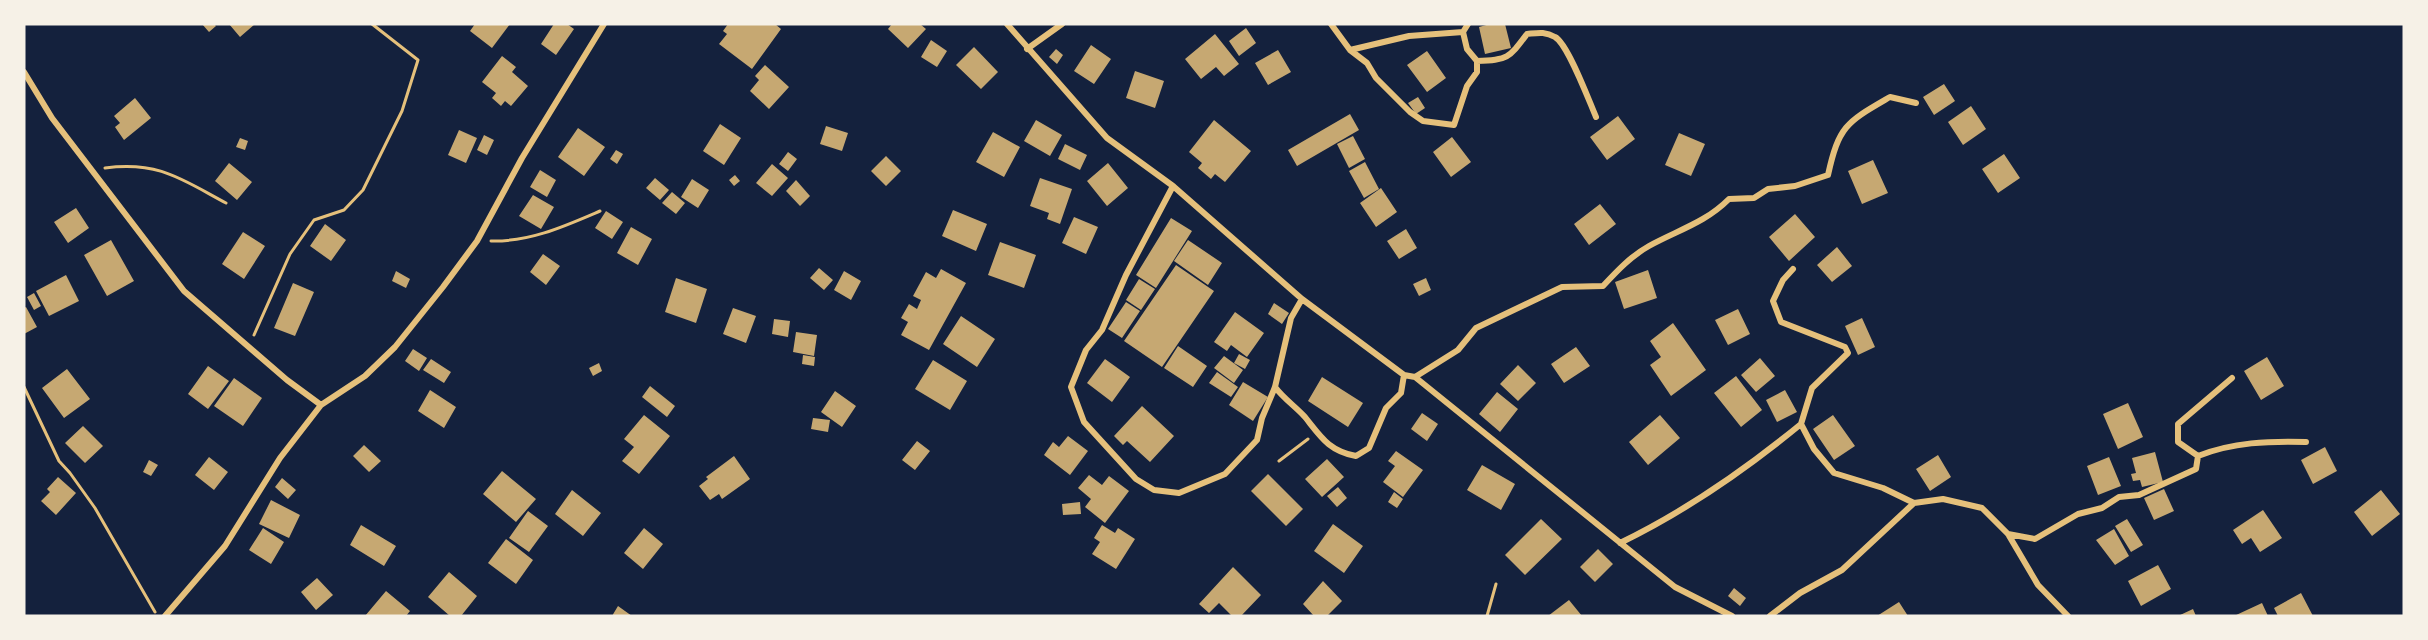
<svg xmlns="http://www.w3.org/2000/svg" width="2428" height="640" viewBox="0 0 2428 640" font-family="'Sofia Sans Condensed',sans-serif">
	<rect width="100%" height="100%" fill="#14213d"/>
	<path fill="#c6a872" d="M202 24H214L216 26 209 32Z
		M229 24H255L240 37Z
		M475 24H510L492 48 470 31Z
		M554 24H567L574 29 556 55 541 44Z
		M728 24H775L781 29 752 69 719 44 727 34 723 31Z
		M892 24H920L926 29 908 48 888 29Z
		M1490 24H1505L1511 48 1485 54 1479 27Z
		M1246 28 1256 43 1239 56 1229 41Z
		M1215 34 1239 64 1224 76 1216 67 1201 79 1185 59Z
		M931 40 947 51 937 67 921 57Z
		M1091 45 1111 59 1094 84 1074 71Z
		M974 47 998 72 981 89 956 65Z
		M1056 49 1063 55 1057 64 1049 57Z
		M1278 50 1291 72 1268 85 1255 63Z
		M1427 51 1446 78 1427 92 1407 65Z
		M502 56 516 67 512 72 528 86 511 106 505 101 501 106 492 98 496 93 482 82Z
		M765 65 789 87 769 109 750 91 759 80 755 76Z
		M1135 71 1164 81 1155 108 1126 98Z
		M1944 84 1955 101 1934 115 1923 97Z
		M1418 97 1425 108 1416 114 1408 103Z
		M135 98 151 118 124 140 115 127 120 123 114 116Z
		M1971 106 1986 129 1963 145 1948 122Z
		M1350 114 1359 130 1297 166 1288 150Z
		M1618 116 1635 139 1607 160 1590 137Z
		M1036 120 1062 135 1050 156 1024 141Z
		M1214 120 1251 151 1225 182 1215 174 1211 179 1198 168 1202 163 1189 152Z
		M720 124 741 138 724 165 703 151Z
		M826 126 848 133 842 151 820 144Z
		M578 128 605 147 584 176 558 157Z
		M459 130 477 138 466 163 448 155Z
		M993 132 1020 147 1004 177 976 162Z
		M1679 133 1705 144 1691 176 1665 165Z
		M484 135 494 140 487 155 477 150Z
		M1353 136 1365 159 1349 168 1337 144Z
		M1452 137 1471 162 1451 177 1433 152Z
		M240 138 248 141 245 150 236 147Z
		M1065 144 1087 155 1080 170 1058 159Z
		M616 150 623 154 617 164 610 159Z
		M788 152 797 159 788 171 779 164Z
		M2004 154 2020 178 1998 193 1982 169Z
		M886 156 901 171 886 186 871 171Z
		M1873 160 1888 193 1862 204 1848 171Z
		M1365 162 1379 189 1364 198 1349 171Z
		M229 163 252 182 237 200 215 181Z
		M1108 163 1128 188 1107 206 1087 181Z
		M772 164 788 178 772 196 756 183Z
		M540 170 556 180 547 197 530 187Z
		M735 175 740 181 734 186 729 180Z
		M655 178 669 190 660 200 646 188Z
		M1040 178 1072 189 1060 224 1047 219 1049 213 1030 206Z
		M692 179 709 190 698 208 681 197Z
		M796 180 810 196 800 206 786 191Z
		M1381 188 1397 212 1376 227 1360 203Z
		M672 192 685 203 676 214 662 203Z
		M533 195 554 207 541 229 519 216Z
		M1600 204 1616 224 1589 245 1574 224Z
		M76 208 89 228 68 243 54 222Z
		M953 210 987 224 976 251 942 236Z
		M606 211 623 222 612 239 595 228Z
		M1795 214 1815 237 1789 261 1769 237Z
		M1074 217 1098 227 1086 254 1062 243Z
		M1171 218 1192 231 1156 288 1136 275Z
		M325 224 346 240 331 261 310 246Z
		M631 227 652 239 638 265 617 253Z
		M1406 229 1417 248 1399 259 1387 241Z
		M243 232 265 246 244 279 222 264Z
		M111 240 134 281 107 296 84 255Z
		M1188 240 1222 263 1208 285 1174 261Z
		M1000 242 1036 255 1024 288 988 275Z
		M1837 247 1852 266 1832 282 1817 265Z
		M543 254 560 266 546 285 530 272Z
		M1176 265 1214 291 1162 367 1124 341Z
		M819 268 833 280 824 290 810 278Z
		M941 269 966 283 929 350 901 335 908 322 901 318 909 304 917 309 921 300 913 296 926 272 936 278Z
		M1648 270 1657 298 1624 309 1615 282Z
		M396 271 410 279 406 288 392 281Z
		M844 271 861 281 851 300 834 290Z
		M66 275 79 301 49 316 36 291Z
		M676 278 707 289 696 323 665 312Z
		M1426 278 1431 290 1419 296 1413 284Z
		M1139 279 1155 289 1141 310 1126 300Z
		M293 283 314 292 295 336 274 328Z
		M34 293 41 306 34 310 27 297Z
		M1126 302 1140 311 1122 338 1108 329Z
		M1274 303 1289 313 1282 324 1268 314Z
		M26 307 37 327 24 334V308Z
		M733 308 756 316 746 343 723 334Z
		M1738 309 1750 334 1728 345 1715 320Z
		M1235 312 1264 333 1247 357 1231 345 1227 351 1214 342Z
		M961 316 995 339 977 367 943 344Z
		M1862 318 1875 347 1858 355 1845 326Z
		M774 319 790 321 788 337 772 334Z
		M1673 323 1706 370 1671 396 1650 365 1661 357 1650 341Z
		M796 332 817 335 814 356 793 352Z
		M1178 346 1207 366 1193 387 1164 368Z
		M1576 347 1590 366 1564 383 1551 364Z
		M413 349 427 358 419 371 405 361Z
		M1239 354 1250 360 1245 369 1234 363Z
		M803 355 815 357 814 366 802 364Z
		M1224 356 1243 370 1234 383 1214 368Z
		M2267 357 2284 386 2261 400 2244 371Z
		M1760 358 1775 376 1756 392 1741 375Z
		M431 359 451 372 444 383 423 370Z
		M1105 359 1130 377 1112 402 1087 383Z
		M933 360 967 381 950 410 915 389Z
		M599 363 602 371 593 376 589 368Z
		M1518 365 1536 383 1518 401 1500 384Z
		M208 366 229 381 208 409 188 394Z
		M67 369 90 399 64 418 42 388Z
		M1217 372 1238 387 1231 397 1209 383Z
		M1736 376 1762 410 1741 427 1714 393Z
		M1322 377 1363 403 1348 427 1308 401Z
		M234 378 262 398 243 426 214 406Z
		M1243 382 1268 397 1253 421 1229 405Z
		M650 386 675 406 667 417 642 397Z
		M430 390 456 407 444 428 418 411Z
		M1785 390 1797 412 1777 422 1766 400Z
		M835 391 856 406 842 427 821 412Z
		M1497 392 1518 409 1500 432 1479 414Z
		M2128 403 2143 437 2118 449 2103 414Z
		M1142 406 1174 436 1150 462 1127 441 1123 445 1114 436Z
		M1422 413 1438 424 1427 441 1411 429Z
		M644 415 670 436 639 474 622 461 634 447 624 439Z
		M1660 415 1680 438 1648 465 1629 442Z
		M1833 415 1855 446 1834 460 1813 429Z
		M813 418 830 420 828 432 811 429Z
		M83 426 103 446 85 463 65 443Z
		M1068 436 1088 451 1070 475 1044 455 1053 442 1059 447Z
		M917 441 930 451 915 470 902 460Z
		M364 445 381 461 369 472 353 456Z
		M2325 447 2337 471 2313 484 2301 460Z
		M1396 451 1423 470 1403 497 1383 482 1395 466 1388 461Z
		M2155 452 2163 482 2142 487 2140 480 2133 481 2131 474 2136 473 2132 458Z
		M1938 455 1951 477 1930 491 1916 469Z
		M734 456 750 479 722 499 719 494 710 500 699 486 708 479 706 477Z
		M209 457 228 472 214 490 195 475Z
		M2109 457 2121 486 2098 495 2087 466Z
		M1327 459 1344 477 1322 497 1305 479Z
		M149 460 158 465 151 476 143 472Z
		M1482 465 1515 484 1501 510 1467 490Z
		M502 471 536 499 516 522 483 494Z
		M1268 474 1303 509 1286 526 1251 491Z
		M1089 475 1102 485 1109 476 1129 491 1105 523 1085 507 1091 499 1078 488Z
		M58 477 76 493 56 515 41 501 50 492 47 489Z
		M282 478 296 490 288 499 275 487Z
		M1338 487 1347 498 1337 507 1327 496Z
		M2164 489 2174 511 2154 520 2144 498Z
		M572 490 601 513 583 536 555 514Z
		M2381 490 2400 514 2372 536 2354 512Z
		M1394 492 1403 499 1397 508 1388 502Z
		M271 500 300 515 289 538 259 524Z
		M1080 502 1081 514 1063 515 1062 504Z
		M2263 510 2282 538 2260 552 2251 538 2242 544 2233 530Z
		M528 511 548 526 529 552 509 538Z
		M1541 519 1562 539 1525 575 1505 555Z
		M2127 519 2143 545 2131 552 2115 526Z
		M1333 524 1363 546 1344 573 1314 551Z
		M361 525 396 546 384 566 350 545Z
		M1102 525 1115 533 1118 528 1135 539 1116 569 1092 554 1100 542 1094 538Z
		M263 528 284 542 271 564 249 550Z
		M644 528 663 544 643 569 624 553Z
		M2114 529 2129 556 2115 565 2096 540Z
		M506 539 533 560 516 584 488 563Z
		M1598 549 1613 564 1595 582 1580 567Z
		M2158 565 2171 589 2141 606 2128 581Z
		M1233 567 1261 595 1241 616H1232L1219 603 1209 613 1199 604Z
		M449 572 477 596 461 616H450L428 597Z
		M317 578 333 595 316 610 301 592Z
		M1323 581 1342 601 1327 616H1314L1303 604Z
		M1734 588 1746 598 1740 606 1728 596Z
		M386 591 410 611 406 616H365Z
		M2301 593 2313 616H2278L2274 608Z
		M1569 600 1582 616H1548Z
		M1899 602 1908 616H1877Z
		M2262 603 2268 616H2234Z
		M618 606 632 616H612Z
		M2193 609 2196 616H2178Z"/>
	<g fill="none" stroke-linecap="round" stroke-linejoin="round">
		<path stroke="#e5c07b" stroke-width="3" d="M105 168C159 161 181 179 226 203
			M491 241C530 242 565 226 600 211
			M254 335 290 254 314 220 344 210 363 190 402 111 418 60 372 24
			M24 387 59 461 70 473 95 508 155 612
			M1279 461 1308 439
			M1487 616 1496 584"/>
		<path stroke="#e5c07b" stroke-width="6" d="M1007 24 1107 138 1173 186 1302 299 1404 375 1415 377 1675 587 1732 616
			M1331 24 1350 50 1367 63 1376 78 1410 112 1423 121 1454 125 1467 86 1477 72V61L1467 49 1463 32 1468 24
			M1027 49 1062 24
			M1350 50 1409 36 1463 32
			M1477 61C1508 60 1509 58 1527 34 1537 33 1545 31 1555 37 1568 44 1589 101 1596 117
			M24 72 52 118 184 291 287 380 321 405
			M1173 186 1126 275 1102 330 1086 350 1071 387 1084 422 1136 479 1154 490 1179 493 1225 474 1257 440 1262 418 1275 387 1291 318 1302 299
			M1793 269 1783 280 1773 301 1781 322 1845 347 1848 353 1812 388 1801 424 1814 449 1834 473 1883 488 1914 503
			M1415 377 1458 350 1476 328 1562 287 1603 286C1617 271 1631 256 1649 246 1678 230 1705 223 1729 199L1754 198 1768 189 1795 186 1828 175C1839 125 1847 122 1890 97L1916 103
			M1275 387C1284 399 1295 406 1305 417 1321 437 1329 451 1356 456L1369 448 1386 408 1401 393 1404 375
			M2198 456 2178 442V424L2232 378
			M2008 534 2035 539 2078 514 2102 508 2119 497 2139 495 2196 469 2198 456C2233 442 2269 441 2306 442
			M1620 543C1686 511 1745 470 1801 424
			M165 616 225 546 280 458 321 405 365 376 395 347 443 287 477 241 522 158 604 24
			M1770 616 1800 593 1842 570 1914 503 1943 499 1982 508 2008 534 2038 585 2068 616"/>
	</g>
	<rect width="2428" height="640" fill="none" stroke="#f6f1e7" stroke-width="51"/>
</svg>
